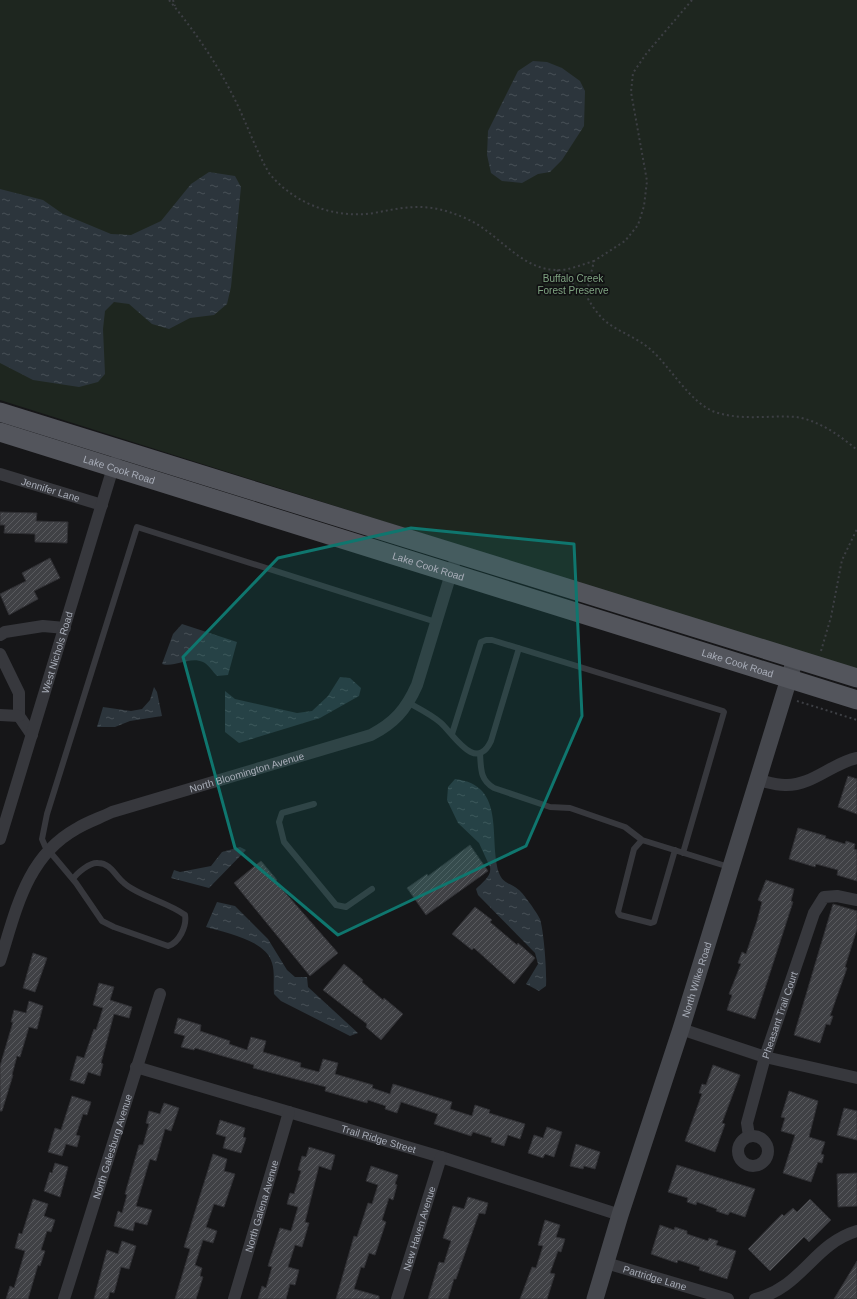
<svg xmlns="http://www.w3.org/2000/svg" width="857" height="1299" viewBox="0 0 857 1299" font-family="Helvetica,sans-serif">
	<defs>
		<pattern id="water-ripples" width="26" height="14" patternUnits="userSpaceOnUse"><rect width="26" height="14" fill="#2c353c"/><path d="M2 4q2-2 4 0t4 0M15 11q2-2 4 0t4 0" fill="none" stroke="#485056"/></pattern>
		<pattern id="building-hatch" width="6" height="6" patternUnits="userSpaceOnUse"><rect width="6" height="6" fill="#404145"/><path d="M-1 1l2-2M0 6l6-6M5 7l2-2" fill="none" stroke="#595a5e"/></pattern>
	</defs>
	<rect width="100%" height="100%" fill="#161618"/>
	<path fill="#1e261f" d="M0 0H857V671L0 400Z"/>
	<path fill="url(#water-ripples)" d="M533 61 547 62 562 68 580 81 585 91 584 126 562 160 550 172 538 174 522 183 502 181 491 173 487 155 488 131 518 71Z
		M209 172 235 176 241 187 231 287 227 304 214 315 190 318 169 329 152 324 129 304 114 302 105 311 103 329 105 374 98 382 79 387 33 380 0 363V189L43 200 63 214 111 234 131 235 161 221 191 184Z
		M182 624 237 642 228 675 217 676C213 672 208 664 203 662 189 656 175 668 162 664L173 634Z
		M340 677 350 678 361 688 359 696 320 718 239 743 225 732V691L235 699 297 713 312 711 328 696Z
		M154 687 157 692 162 716 130 721 115 727H97L103 707 131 711 142 709 150 700Z
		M455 779C507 785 488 838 499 873 503 884 511 883 519 890 523 893 538 914 540 919 544 932 547 973 546 986L539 991 526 984 538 964 535 953 478 895 476 889C482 883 492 876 490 867L479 843 458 823 447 800 448 787Z
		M240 847 246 850 209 888 171 878 174 870 180 872 211 866 222 852Z
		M217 902 235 906 268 939 287 970 295 977H307L308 987 358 1033 350 1036 281 1001 274 994C273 984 275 972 272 963 266 940 226 933 206 927Z"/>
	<path fill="url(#building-hatch)" stroke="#303034" d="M0 512 37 513 36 521 68 522 67 543 35 542V534L4 533 5 525H0Z
		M50 558 60 578 34 591 38 599 9 615 0 594 26 581 22 573Z
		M848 776 857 779V814L838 807Z
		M798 828 826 836 825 838 845 844 846 841 855 844 854 849 857 850V881L837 875 838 870 816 864 815 867 789 859Z
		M470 845 488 871 426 915 407 888 427 874 428 876Z
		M261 861 277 880 275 881 338 953 310 976 234 883Z
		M766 880 794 889 791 901 793 902 755 1019 727 1010 732 995 729 994 741 964 738 963 742 952 746 954 757 921 762 902 758 900Z
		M833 904 857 911V929L845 967 847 968 830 1016H833L830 1025 826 1024 820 1043 794 1035Z
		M475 907 492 920 490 922 517 945 518 943 535 958 514 984 474 948 472 950 452 934Z
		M33 953 47 958 35 992 23 988Z
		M344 964 363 980 362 982 383 1000 384 998 403 1014 381 1040 366 1027 367 1024 323 990Z
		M99 983 114 987 110 1000 132 1007 129 1018 114 1014 101 1063 103 1064 100 1076 88 1072 84 1084 70 1080 77 1056 84 1058 94 1029 96 1030 103 1008 93 1005Z
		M29 1001 43 1006 37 1029 29 1027 20 1057 17 1056 12 1075H13L2 1111H0V1066L13 1022H11L14 1010 26 1013Z
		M178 1018 201 1025 200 1031 230 1041 229 1044 247 1050 251 1037 266 1041 263 1052 301 1063 300 1067 319 1072 323 1059 338 1063 335 1074 373 1085 372 1088 390 1094 393 1084 452 1102 450 1109 472 1116 475 1105 490 1110 489 1113 525 1124 520 1139 508 1135 504 1146 491 1142 492 1138 473 1132 471 1136 434 1124 438 1114 401 1102 397 1113 385 1109 386 1106 368 1100 367 1103 325 1091 326 1087 253 1068 254 1065 195 1048 194 1050 181 1047 185 1036 174 1033Z
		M713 1065 740 1075 722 1123 725 1124 715 1152 685 1141 702 1094 699 1093 702 1084 706 1085Z
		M789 1091 818 1101 809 1137 825 1142 821 1154 824 1155 822 1163 818 1162 811 1182 783 1173 795 1135 781 1131 785 1118 781 1117Z
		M72 1096 91 1102 87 1115 83 1114 76 1135 80 1136 77 1147 66 1144 62 1156 48 1152 55 1128 61 1130Z
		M164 1103 179 1108 171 1131 165 1129 156 1161 150 1159 136 1206 152 1210 147 1225 135 1222 133 1231 114 1226 118 1211 122 1213 127 1195 125 1194 139 1145H143L149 1124 146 1123 149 1111 160 1114Z
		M844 1108 857 1111V1140L837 1135Z
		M220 1120 245 1128 243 1137 246 1138 241 1153 223 1148 226 1137 216 1134Z
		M547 1127 562 1132 554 1157 545 1154 543 1158 528 1153 534 1135 543 1138Z
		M576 1144 600 1152 595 1169 584 1166 583 1169 570 1166Z
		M309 1147 335 1155 331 1170 319 1166 305 1222 309 1223 302 1247 295 1245 288 1267 299 1270 295 1285 290 1284 286 1299H258L262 1286 266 1288 272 1267 268 1266 280 1228 291 1231 298 1207 287 1204 290 1193 294 1194 301 1171 298 1170 302 1156 306 1157Z
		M213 1154 227 1159 224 1171 235 1174 224 1207 214 1204 206 1227 217 1231 213 1243 203 1240 195 1265 202 1268 200 1276 203 1277 196 1299H175L190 1249 184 1247Z
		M55 1163 68 1167 60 1197 44 1191 50 1172 52 1173Z
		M677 1165 755 1189 745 1217 730 1212 728 1215 716 1211 717 1209 697 1202 696 1205 687 1202 688 1198 668 1192Z
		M371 1166 398 1175 395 1184 397 1185 393 1200 389 1198 382 1220 386 1222 375 1255 369 1253 364 1268 361 1267 354 1289 379 1296V1299H336L354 1236 357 1237 368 1203 372 1204 378 1185 366 1181Z
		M857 1173V1206L838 1207 837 1174Z
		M468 1197 488 1203 485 1214 479 1213 456 1279H454L448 1299H428L439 1262 444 1263 451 1241 443 1238 453 1206 464 1209Z
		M33 1199 48 1204 44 1216 55 1220 51 1232 47 1231 41 1250 45 1251 40 1266 38 1265 28 1299H6L10 1286 14 1288 25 1251 15 1248 19 1233 22 1234Z
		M810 1199 831 1220 809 1242 804 1237 770 1271 748 1249 782 1214 784 1216 793 1208 797 1212Z
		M545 1220 560 1225 556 1237 565 1239 561 1252 558 1251 550 1273 555 1274 547 1299H520L532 1267 536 1268 543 1246 538 1245Z
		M660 1225 674 1230 675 1227 687 1231V1234L708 1241 709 1238 718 1241 716 1245 736 1251 727 1279 699 1270 700 1267 678 1260 677 1263 651 1254Z
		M122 1241 136 1246 129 1269 121 1267 114 1293 110 1292 108 1299H94L107 1250 118 1254Z
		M857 1261V1299H834Z"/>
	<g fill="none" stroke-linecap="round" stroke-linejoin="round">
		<path stroke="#3d3f44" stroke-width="2" stroke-dasharray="2 3" stroke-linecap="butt" d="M169 0C193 29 214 59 231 92 245 118 254 147 269 173 294 204 335 219 374 213 400 208 423 203 449 212 461 216 474 221 484 229 507 245 526 269 556 270 568 271 583 264 594 261
			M173 0 175 6
			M692 0 646 54 633 73 631 92 647 181 644 206 638 225 625 241 594 261 586 295C591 305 600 318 609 324 622 333 637 338 650 349 670 366 690 403 715 412 742 421 769 415 796 417 818 420 841 436 857 450
			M557 270 586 295
			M821 651 831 617 842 560 857 529
			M797 701 857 720"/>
		<path stroke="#37383d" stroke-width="6" d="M409 703C420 709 432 715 441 723 454 735 476 773 491 741L519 648
			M452 734 481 642 486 640H492L723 711 724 712 683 853
			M480 753C481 769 480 780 494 788L550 807 570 808 625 827 642 840 729 867
			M314 804 282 813 279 822 284 842 336 905 346 907 372 889
			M642 840 634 849 618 912 620 915 651 923 654 922 675 850
			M73 879C77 873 90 862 98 863 111 863 115 876 124 883 138 896 168 902 185 915 187 926 179 943 168 946L114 927 102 921 76 883 45 846 42 839 47 814 137 527 436 622"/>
		<g stroke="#37383d" stroke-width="12">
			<path id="s1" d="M0 474 102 505"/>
			<path d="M0 635 5 632 43 626 65 628"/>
			<path d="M0 654 19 693V716L32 735"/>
			<path d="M0 715 19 716"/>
			<path d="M758 780C767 782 776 785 785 785 812 786 832 763 857 758"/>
			<path id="s2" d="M0 839 115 461"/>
			<path id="s3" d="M0 961C16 911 26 857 76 829 87 822 100 818 112 812L371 735C394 723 406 710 417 685L457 554"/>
			<path d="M681 1029 765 1057 857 1078"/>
			<path id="s4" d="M136 1067 441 1157 620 1215"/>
			<path id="s5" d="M749 1136 747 1123 765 1057 814 913 824 897 837 896 857 900"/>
			<circle cx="753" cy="1151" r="15"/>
			<path id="s6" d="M606 1263 728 1299"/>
			<path id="s7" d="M64 1299 160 994"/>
			<path id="s8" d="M234 1299 289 1112"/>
			<path id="s9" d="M397 1299 441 1157"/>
			<path d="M755 1299C802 1288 813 1244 857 1231"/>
		</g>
		<path stroke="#45474d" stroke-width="17" id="s10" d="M595 1299 620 1215 681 1029 795 659"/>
		<g stroke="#53555c" stroke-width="19">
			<path d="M0 412 857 678"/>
			<path id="s11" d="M0 432 857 700"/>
		</g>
	</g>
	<path fill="#0f766e" fill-opacity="0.2" stroke="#0f766e" stroke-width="3" stroke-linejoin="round" d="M411 528 574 544 582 716 526 846 338 935 235 848 183 657 278 558Z"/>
	<g text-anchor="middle" stroke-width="3.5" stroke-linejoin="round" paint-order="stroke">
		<g font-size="10" fill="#7fa381" stroke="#111113">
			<text x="573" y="282">Buffalo Creek<tspan x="573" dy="12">Forest Preserve</tspan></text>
		</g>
		<g font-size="10" fill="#a8adb8" stroke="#111113">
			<text dy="4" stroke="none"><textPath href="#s11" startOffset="125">Lake Cook Road</textPath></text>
			<text dy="4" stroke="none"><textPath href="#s1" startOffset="53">Jennifer Lane</textPath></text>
			<text dy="4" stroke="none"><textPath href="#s11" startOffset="449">Lake Cook Road</textPath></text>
			<text dy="4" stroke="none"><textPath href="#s2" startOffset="195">West Nichols Road</textPath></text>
			<text dy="4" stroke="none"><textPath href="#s11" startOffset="773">Lake Cook Road</textPath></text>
			<text dy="4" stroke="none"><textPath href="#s3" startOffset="337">North Bloomington Avenue</textPath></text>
			<text dy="4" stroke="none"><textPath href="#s10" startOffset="335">North Wilke Road</textPath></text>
			<text dy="4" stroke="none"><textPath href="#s5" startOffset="126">Pheasant Trail Court</textPath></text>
			<text dy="4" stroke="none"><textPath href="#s4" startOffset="253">Trail Ridge Street</textPath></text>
			<text dy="4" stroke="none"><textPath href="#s7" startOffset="160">North Galesburg Avenue</textPath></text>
			<text dy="4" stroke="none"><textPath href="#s8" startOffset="97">North Galena Avenue</textPath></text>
			<text dy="4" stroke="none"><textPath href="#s9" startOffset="74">New Haven Avenue</textPath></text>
			<text dy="4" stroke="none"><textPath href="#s6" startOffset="51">Partridge Lane</textPath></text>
		</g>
	</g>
</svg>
